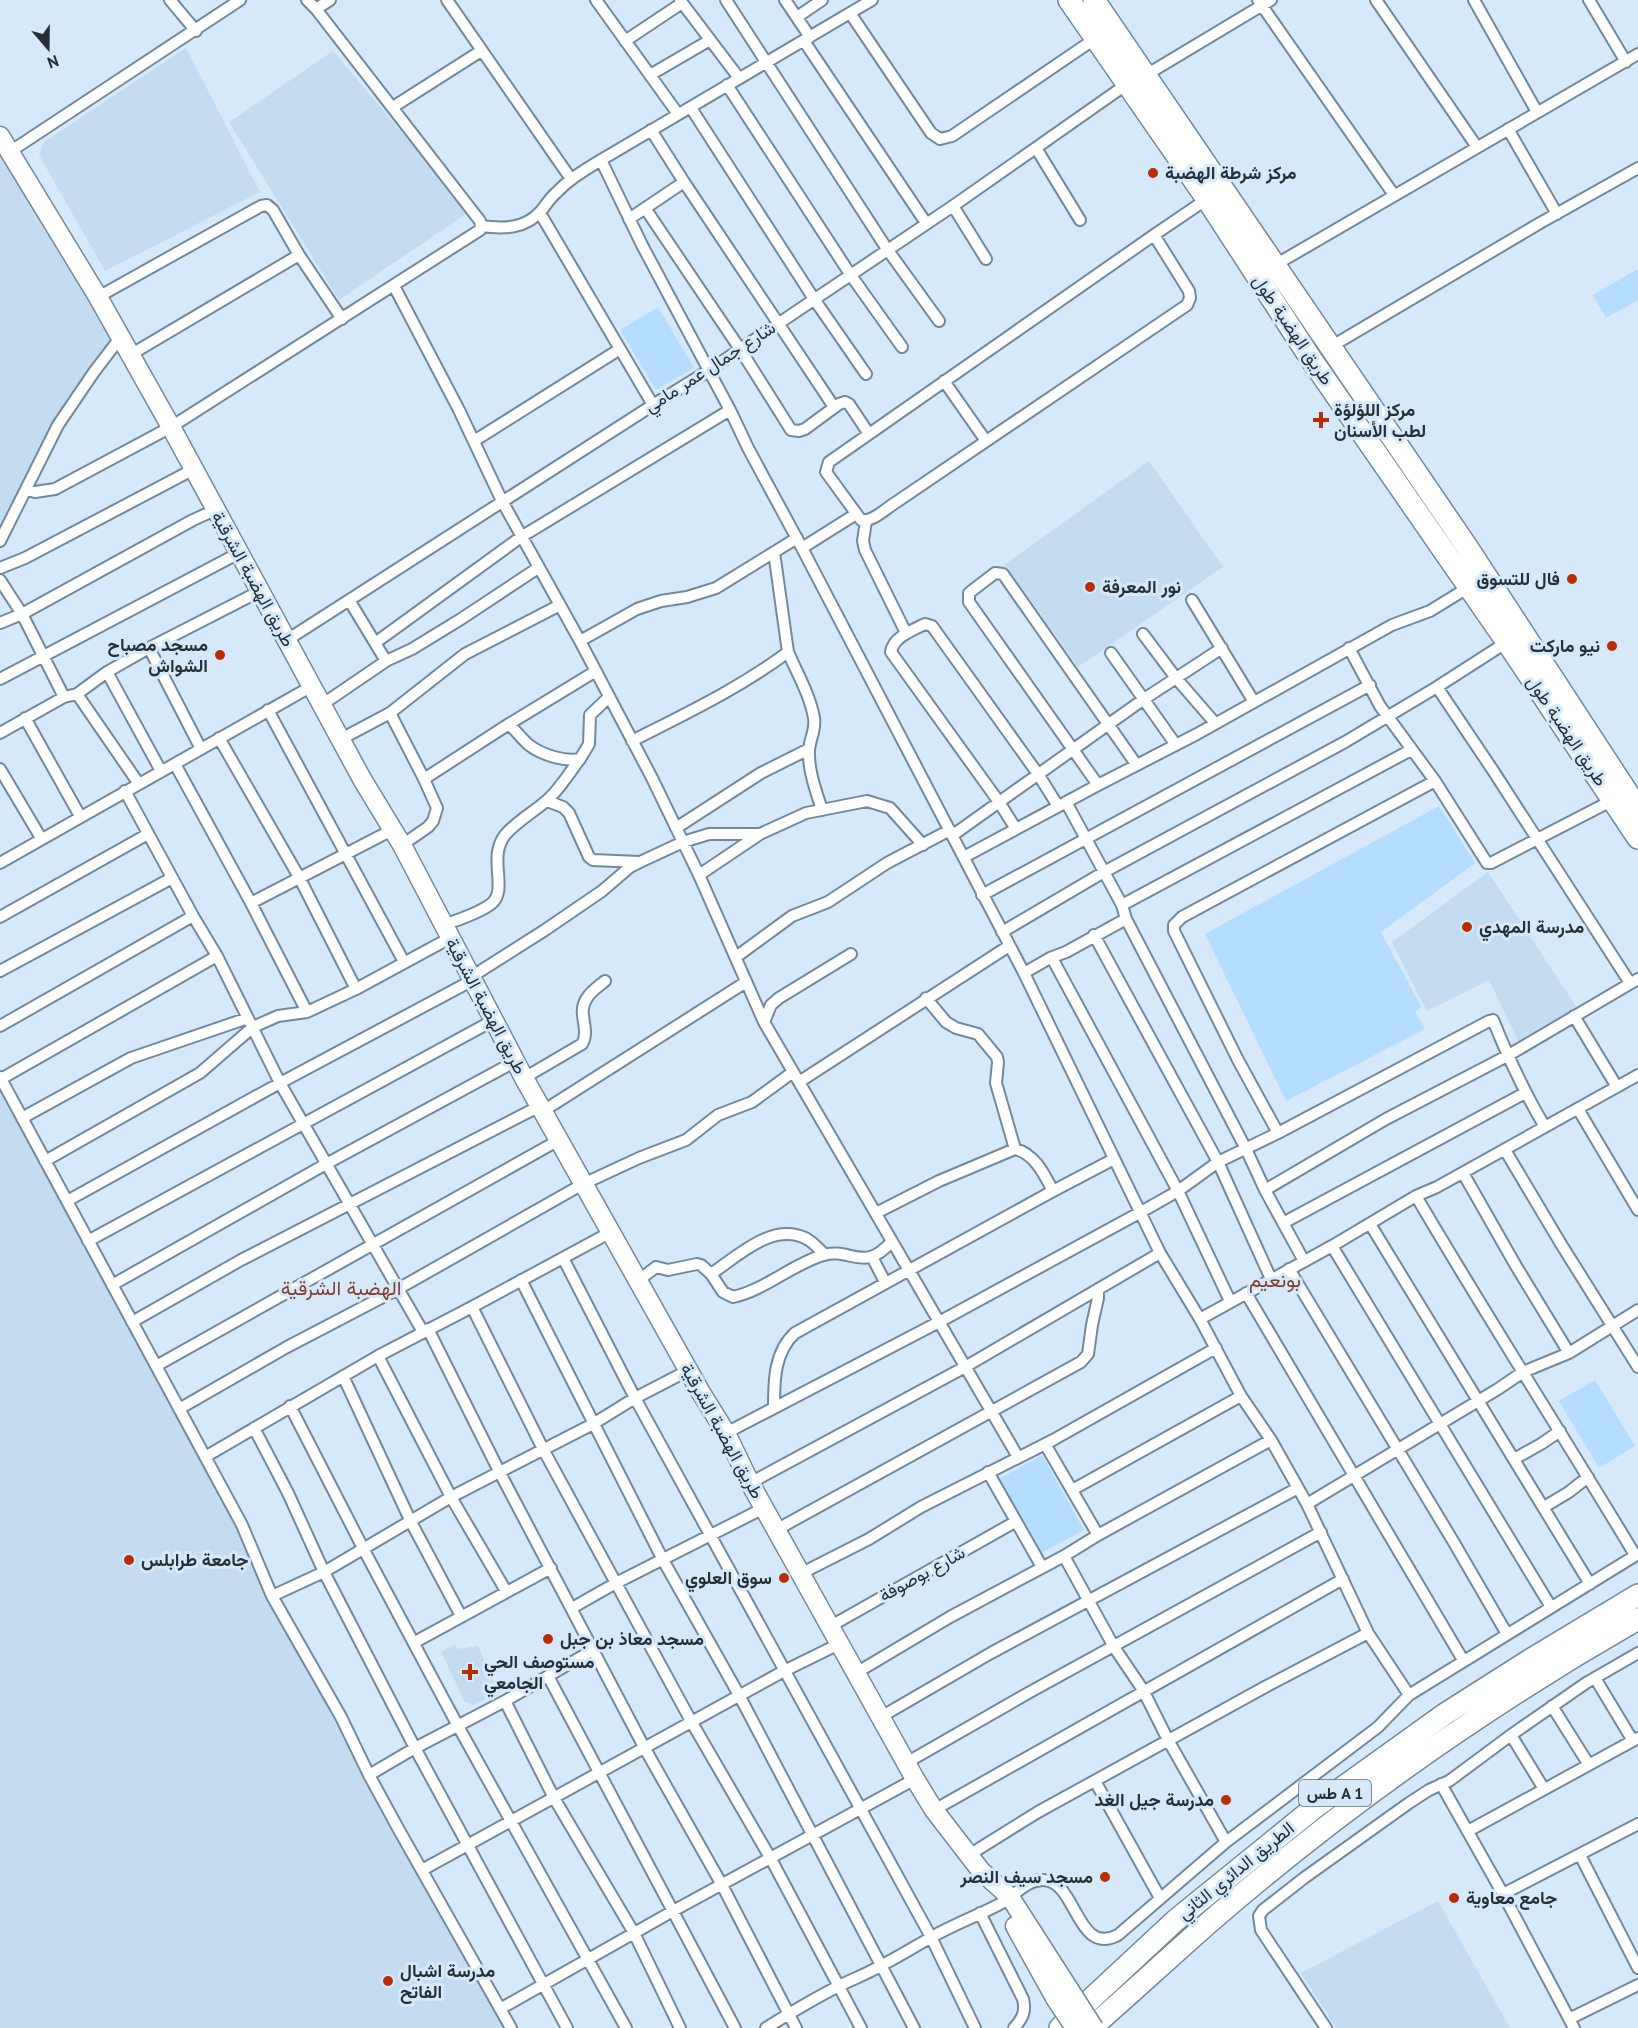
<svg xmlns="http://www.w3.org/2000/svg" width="1638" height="2028" viewBox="0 0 1638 2028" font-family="'PT Sans',Vazirmatn,sans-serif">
	<rect width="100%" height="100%" fill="#d5e9fb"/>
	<path fill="#c3dcf1" d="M186 48 260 192 105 271 39 155 44 142Z
		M333 51 469 212 339 300 229 122Z
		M0 136 120 338 58 425 0 541Z
		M1149 461 1223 567 1078 667 1027 594 1004 565Z
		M1488 872 1577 1008 1519 1043 1489 980 1427 1011 1392 942Z
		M0 1077 242 1525 272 1596 511 2028H0Z
		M455 1644 458 1649 478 1646 499 1693 474 1705 465 1702 441 1652Z
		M1438 1901 1510 2028H1336L1301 1973Z"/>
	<path fill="#b5ddff" d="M1636 270 1638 274V300L1606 318 1593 295Z
		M658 307 694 368 656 390 620 330Z
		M1439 806 1475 863 1381 932 1421 1007 1415 1012 1425 1029 1286 1101 1205 934Z
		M1595 1380 1635 1446 1599 1468 1559 1401Z
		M1042 1455 1084 1530 1039 1554 997 1480Z"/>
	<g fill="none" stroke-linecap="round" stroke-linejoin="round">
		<g stroke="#72899d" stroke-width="14">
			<path id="street" d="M170 0 196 31
				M307 0 316 9
				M447 0 571 179
				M596 0 678 114
				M680 0 739 78
				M726 0 887 249 939 321
				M785 0 810 37
				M1258 0 1394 195
				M1376 0 1477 147
				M1474 0 1537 112
				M1589 0 1626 62
				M850 13 931 133 940 139 952 136 1096 38
				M797 17 822 0
				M625 41 682 3
				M804 41 926 223
				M650 75 710 40
				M1146 75 1271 0
				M727 85 850 274 902 347
				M393 107 481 51
				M691 108 814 299 866 374
				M1508 129 1557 214
				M651 130 684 182 834 407
				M1036 148 1080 220
				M11 151 240 0
				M601 160 642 245 730 410 748 448 802 548 1024 973 1160 1253 1200 1319 1241 1396 1271 1440 1307 1504 1368 1633 1409 1695
				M953 206 986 259
				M645 208 740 349 791 430 799 431 805 429 839 404 845 402 849 404 869 434
				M540 213 653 405
				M629 219 684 182
				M481 226C504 229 525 229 541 211 546 205 550 198 556 193 569 179 585 170 601 160L872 0
				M1154 235 1189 291 1190 298 1187 305 892 505C883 511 872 522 861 520L826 472 829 462 1154 235 1207 199
				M1275 265 1638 54
				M394 286 459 410 502 501 580 641 652 778 699 875 764 1022 1018 1457
				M98 297 261 206 267 205 273 210 299 255 342 319
				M1327 349 1540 223 1638 168
				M130 355 299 255
				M944 381 986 441
				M474 441 620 349
				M26 489 35 492 55 489 171 427 480 230 481 226 480 221 316 9 330 0
				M866 521 863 541 865 550 906 633
				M0 541 58 425 94 372 120 338
				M802 548 856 514
				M0 568 25 558 194 469
				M0 580 22 614 64 697
				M349 600 386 661
				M1192 600 1254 702
				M0 623 22 614 193 520 215 510
				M1143 634 1176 678 1215 723
				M287 640 653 405 708 371 953 206 1127 84
				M580 641 637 609 661 601 687 597 716 588 797 538
				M375 643 521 537 730 410
				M149 648 201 749
				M1349 648 1380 706 1435 781 1487 863H1491L1613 800
				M788 652C797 673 810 695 814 718 816 730 810 738 809 750 808 770 816 791 822 810
				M1111 653 1176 745
				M107 672 161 771
				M0 679 239 553
				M1437 687 1494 772 1630 983
				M77 694 139 784
				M323 704 386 661 412 649 461 619 538 568
				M268 710 404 962
				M390 713 424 779 437 808 433 821 428 827 402 845
				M25 718 80 816
				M509 724C516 731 522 739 529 745 542 755 565 762 580 759L589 744 590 715 609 697
				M0 733 64 697 77 694 107 672 149 648 260 591
				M219 738 299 877 356 989
				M341 739 390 713 465 654 560 605
				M632 741C685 714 740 688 788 652L774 552
				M175 764 251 903 307 1012 356 989 450 938
				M0 769 41 838
				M424 779 509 724 596 671
				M1098 785 969 602V593L995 573 1003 574 1136 764
				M125 791 193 916 217 956 280 1083 423 1332
				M547 801 563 807 569 813 589 857 593 860 639 862
				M1066 802 1122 905 1126 919 1246 1149 1265 1190 1304 1261
				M676 828 761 773 809 749
				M1016 829 999 802 891 652C893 637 913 630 925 624L932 626 1038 774 1058 806
				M953 835 1144 699 1222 648
				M964 857 1098 785 1197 734 1392 625 1430 611 1469 587
				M0 863 312 686
				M699 875 760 834 806 813 867 801 890 808 923 845
				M982 895 1370 685
				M251 903 392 830
				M1122 905 1411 750
				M0 917 148 834
				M444 925C459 919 478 914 491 904 509 890 487 858 505 835 516 822 532 813 545 802 558 792 569 773 580 759
				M1002 932 1104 872 1345 742 1437 687 1507 642
				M1094 935 1218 1162 1271 1279
				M736 957 792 916 828 902 887 863 950 830
				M1052 958 1178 1191 1230 1301
				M0 971 172 878
				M1024 973 1050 958 1066 952 1126 919
				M471 977 545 930 602 891 630 867 640 862 683 842 709 834H760
				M926 998 946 1022 956 1028 978 1034 997 1057 998 1062 996 1083 1015 1149
				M1574 1016 1617 1087
				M764 1022 771 1005 779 998 851 954
				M0 1026 193 916
				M0 1077 242 1525 272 1596 341 1717 369 1775 399 1830 511 2028
				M524 1078 582 1044C591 1029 576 1013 587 998 591 991 599 986 605 981
				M1 1079 217 956
				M799 1082 1009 946
				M1578 1109 1638 1210
				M543 1111 746 982
				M22 1118 131 1058 248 1018
				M1278 1133 1238 1060 1174 931V925L1182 917 1435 781
				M1505 1150 1561 1244 1638 1367
				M45 1161 200 1073 253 1027 278 1016 307 1012
				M1463 1173 1516 1266 1569 1353
				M1265 1190 1386 1119 1507 1056 1638 979
				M1416 1196C1487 1317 1563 1435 1635 1555
				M67 1201 280 1083 473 980
				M876 1213 939 1181 1015 1149C1035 1154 1044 1174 1053 1191
				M1283 1223 1525 1093
				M1370 1224 1590 1584
				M88 1241 494 1020
				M1332 1246 1551 1607
				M872 1257 885 1282
				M563 1258 635 1398 931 1937 975 2028
				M1289 1269 1453 1541 1507 1634
				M711 1274C738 1256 773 1221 807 1239 814 1243 820 1250 825 1255
				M521 1280 663 1560 739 1695 914 2028
				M639 1280 656 1267 668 1270 697 1264 701 1265 711 1274 723 1292 733 1297C765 1290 791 1265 823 1255 851 1247 864 1274 892 1241
				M112 1285 326 1164 516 1061
				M1246 1293 1463 1660
				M472 1307 543 1449 691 1721 771 1859 861 2028
				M1200 1319 1332 1246 1416 1196 1437 1187 1638 1075
				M132 1322 241 1260 540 1106
				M428 1329 499 1471 644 1747 722 1885 796 2028
				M378 1356 451 1497 506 1591
				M156 1366 559 1140
				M343 1376 411 1522 461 1616
				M290 1406 364 1550 458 1726 626 2028
				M774 1408C774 1381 774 1352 795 1333L1053 1191 1114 1159
				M179 1409 287 1347 398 1289 583 1184 639 1158 686 1140 718 1115 752 1102 793 1072
				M254 1428 288 1493 324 1572 415 1748 567 2028
				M726 1433 939 1322 1141 1212 1178 1191 1218 1162 1278 1133 1489 1021 1493 1020C1508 1057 1524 1092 1545 1127
				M1045 1444 1098 1535
				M205 1457 378 1356 472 1307 611 1232
				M1514 1459 1541 1444 1560 1431
				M988 1472 1042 1567
				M750 1483 965 1367 1160 1253
				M1072 1490 1241 1396
				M1307 1504 1498 1389 1523 1372 1569 1353 1638 1310
				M1544 1507 1569 1492 1588 1477
				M776 1530 1081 1362 1088 1354 1092 1325 1098 1298V1289
				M1064 1556 1114 1647 1143 1690 1168 1740 1226 1842
				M800 1574 869 1539 921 1507 1053 1440 1216 1348
				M272 1596 324 1572 451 1497 593 1424 635 1398 689 1370
				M572 1608 616 1583 764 1508
				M829 1627 1015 1522
				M415 1642 551 1568
				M856 1673 950 1617 1064 1556 1098 1535 1271 1440
				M548 1676 735 2028
				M1595 1678 1633 1741
				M505 1701 554 1798 634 1933 680 2028
				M1552 1706 1589 1765
				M879 1718 991 1653 1298 1488
				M1511 1735 1544 1789
				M906 1763 1030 1692 1321 1532
				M369 1775 415 1748 505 1701 593 1650
				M1095 1781 1160 1898
				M1441 1784 1503 1894 1574 2028
				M934 1810 1343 1579
				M1468 1831 1638 1738
				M969 1855 1038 1812 1265 1687 1368 1633
				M1580 1855 1638 1968
				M422 1870 784 1671 839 1644
				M1503 1894 1638 1824
				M980 1913 1023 1999C1026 2011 1023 2018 1014 2028
				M500 2009 673 1911 915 1779
				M1569 2019 1638 1985
				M766 2028C790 2013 815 1998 841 1985 855 1978 869 1973 882 1965 898 1957 914 1947 930 1938 952 1925 977 1916 1000 1904 1014 1897 1025 1880 1043 1880 1077 1880 1076 1957 1118 1935L1226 1842 1378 1727 1409 1695 1638 1554
				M1326 2028 1261 1930 1259 1916 1263 1910 1304 1878 1409 1803 1429 1790 1449 1781 1511 1735 1586 1683 1638 1653"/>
		</g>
		<g stroke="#72899d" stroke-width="21">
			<path id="primary" d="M0 136 98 297 171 427 362 779 402 845 524 1078 700 1391 726 1433 750 1483 915 1779 934 1810 981 1871 1010 1897 1069 1989
				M1015 1926 1055 1998"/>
		</g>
		<g stroke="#72899d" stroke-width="24">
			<path id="highway" d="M1069 0 1207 199 1311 359 1507 642 1638 838
				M1094 0 1467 547 1638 809
				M1060 2028 1176 1920 1314 1808 1445 1714 1530 1660 1638 1595
				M1091 2028C1132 1992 1172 1955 1213 1919 1343 1807 1489 1704 1638 1619"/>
		</g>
		<use href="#street" stroke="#fff" stroke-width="10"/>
		<use href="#primary" stroke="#fff" stroke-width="18"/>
		<use href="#highway" stroke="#fff" stroke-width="21"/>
		<g stroke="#72899d" stroke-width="21" stroke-linecap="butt">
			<path id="primary-bridge" d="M1069 1989 1094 2028
				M1055 1998 1075 2028"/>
		</g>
		<use href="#primary-bridge" stroke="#fff" stroke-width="18"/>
	</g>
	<g fill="#b82e04" stroke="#d5e9fb" stroke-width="2">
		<circle cx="1153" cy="173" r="6"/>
		<path d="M1318 411h6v6h6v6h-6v6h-6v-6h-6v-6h6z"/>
		<circle cx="1572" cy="579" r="6"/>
		<circle cx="1090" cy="587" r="6"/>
		<circle cx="1612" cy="646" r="6"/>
		<circle cx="220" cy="655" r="6"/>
		<circle cx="1467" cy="927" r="6"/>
		<circle cx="129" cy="1560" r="6"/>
		<circle cx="784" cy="1578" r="6"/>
		<circle cx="548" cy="1639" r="6"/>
		<path d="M467 1663h6v6h6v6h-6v6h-6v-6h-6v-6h6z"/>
		<circle cx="1226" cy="1800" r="6"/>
		<circle cx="1105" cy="1877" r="6"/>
		<circle cx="1454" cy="1898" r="6"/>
		<circle cx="388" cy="1981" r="6"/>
	</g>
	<g text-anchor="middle" stroke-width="6" stroke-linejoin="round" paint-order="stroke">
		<rect fill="#d5e9fb" stroke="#5a6872" stroke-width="1.5" x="1299" y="1780" width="72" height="26" rx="4.5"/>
		<g font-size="16" font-weight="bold" fill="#263038">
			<text x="1335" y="1799">طس A 1</text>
		</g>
		<g font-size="18" font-weight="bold" fill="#263038" stroke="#d5e9fb" text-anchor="start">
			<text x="1165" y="179">مركز شرطة الهضبة</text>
			<text x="1334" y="416">مركز اللؤلؤة<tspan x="1334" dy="21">لطب الأسنان</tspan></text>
			<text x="1560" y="585" text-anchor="end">فال للتسوق</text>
			<text x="1102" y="593">نور المعرفة</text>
			<text x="208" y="651" text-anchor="end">مسجد مصباح<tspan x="208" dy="21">الشواش</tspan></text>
			<text x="1600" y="652" text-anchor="end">نيو ماركت</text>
			<text x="1479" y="933">مدرسة المهدي</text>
			<text x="141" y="1566">جامعة طرابلس</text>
			<text x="772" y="1584" text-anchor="end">سوق العلوي</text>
			<text x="560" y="1645">مسجد معاذ بن جبل</text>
			<text x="484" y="1668">مستوصف الحي<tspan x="484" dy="21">الجامعي</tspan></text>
			<text x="1214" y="1806" text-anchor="end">مدرسة جيل الغد</text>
			<text x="1093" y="1883" text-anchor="end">مسجد سيف النصر</text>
			<text x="1466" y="1904">جامع معاوية</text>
			<text x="400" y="1977">مدرسة اشبال<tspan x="400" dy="21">الفاتح</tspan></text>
		</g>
		<g font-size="18" fill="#263038" stroke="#d5e9fb">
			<text transform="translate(1293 330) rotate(56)" y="6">طريق الهضبة طول</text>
			<text transform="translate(710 367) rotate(-33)" y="6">شارع جمال عمر مامي</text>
			<text transform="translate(253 579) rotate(61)" y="6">طريق الهضبة الشرقية</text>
			<text transform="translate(1567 731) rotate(56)" y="6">طريق الهضبة طول</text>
			<text transform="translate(486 1006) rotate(62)" y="6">طريق الهضبة الشرقية</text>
			<text transform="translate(722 1431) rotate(61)" y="6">طريق الهضبة الشرقية</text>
			<text transform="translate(922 1574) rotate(-29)" y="6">شارع بوصوفة</text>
			<text transform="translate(1236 1871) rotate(-39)" y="6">الطريق الدائري الثاني</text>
		</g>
		<g font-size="20" fill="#813c2b" stroke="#d5e9fb">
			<text x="1275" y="1287">بونعيم</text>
			<text x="341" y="1295">الهضبة الشرقية</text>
		</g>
	</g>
	<g transform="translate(48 48) rotate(160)" stroke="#d5e9fb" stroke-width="4.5" paint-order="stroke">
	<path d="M0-4.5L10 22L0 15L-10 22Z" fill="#263038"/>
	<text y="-9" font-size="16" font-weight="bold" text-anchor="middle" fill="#263038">N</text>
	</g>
</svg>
